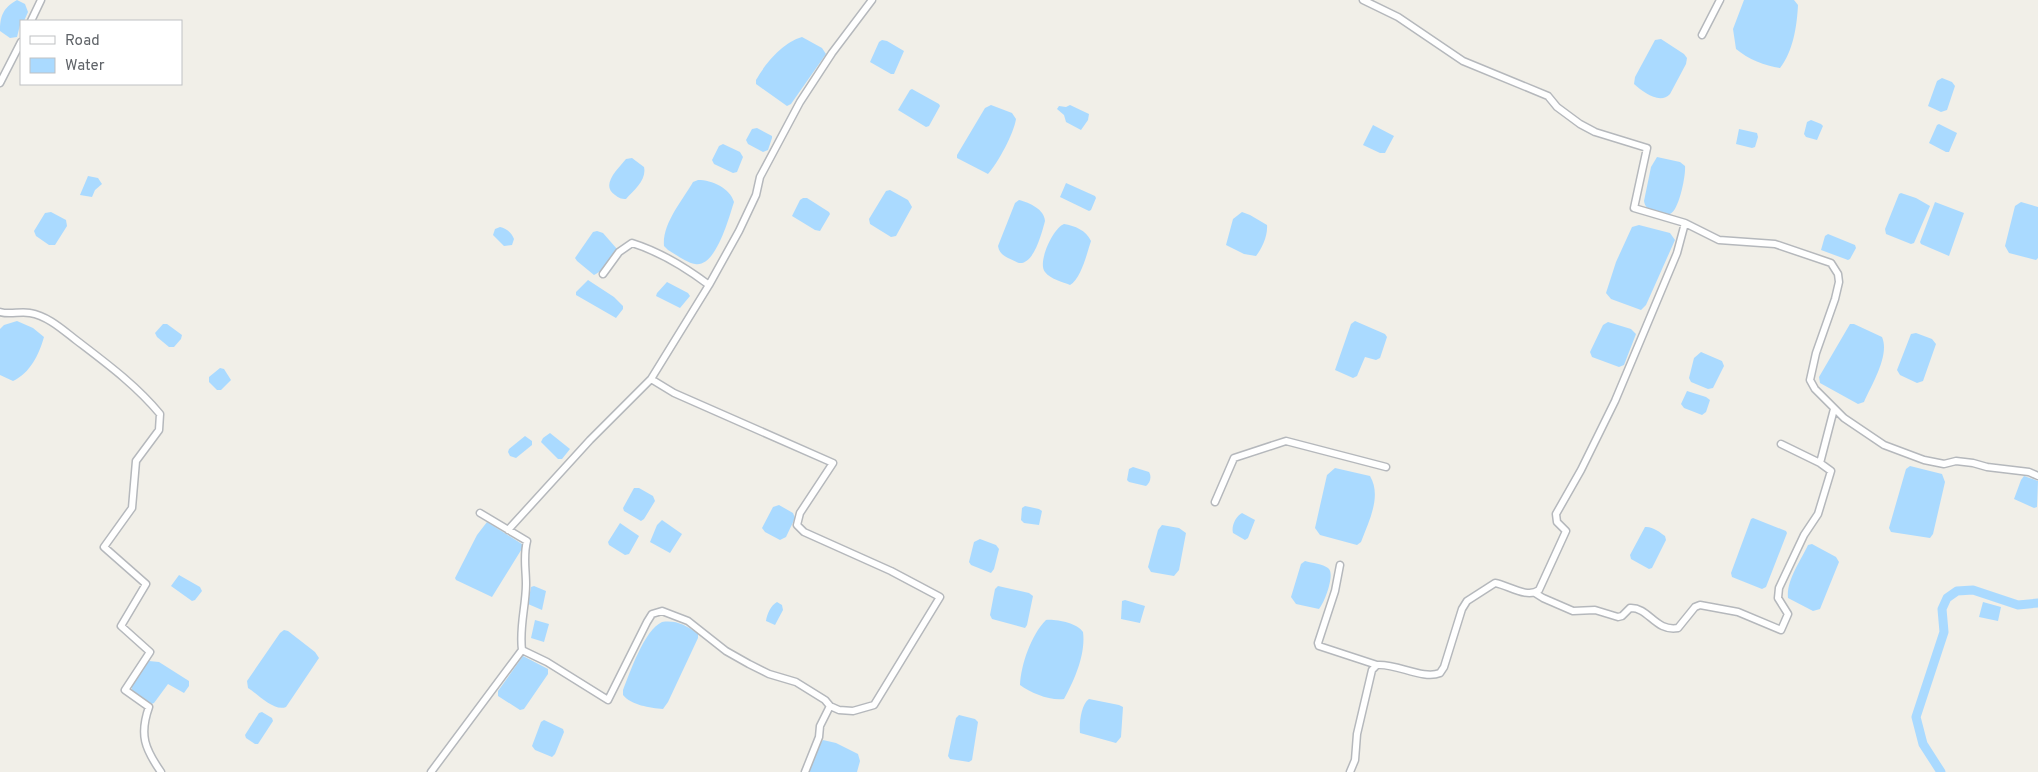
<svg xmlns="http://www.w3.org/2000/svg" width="2038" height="772" viewBox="0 0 2038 772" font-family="Overpass,sans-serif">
	<rect width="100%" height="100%" fill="#f1efe8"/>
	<path fill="#aadaff" d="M17 0 25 4 28 12 24 21H21L17 37 10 38 0 31C0 16 3 8 17 0Z
		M1744 0H1794L1798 5C1797 26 1793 52 1780 68 1765 66 1748 59 1736 49L1733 29Z
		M802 37 822 48 826 54 791 104 787 106 756 84V80C765 64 783 42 802 37Z
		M1661 39 1684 54 1687 58 1686 64 1670 94C1660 105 1643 92 1634 84L1635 77 1655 40Z
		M882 40 887 41 904 51 894 74H891L870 62 879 42Z
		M1942 78 1952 82 1955 86 1947 110 1941 112 1928 106 1937 81Z
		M912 89 939 104 940 106 929 126 926 127 898 110 910 90Z
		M991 105 1012 113 1016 119C1014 133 998 163 988 174L957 158V155L985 108Z
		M1070 105 1089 114 1088 120 1081 130 1066 122 1064 115 1057 109 1059 106 1066 107Z
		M1811 120 1821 124 1823 126 1817 140 1806 137 1804 134 1807 122Z
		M1939 124 1957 133 1949 152H1946L1929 143 1937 125Z
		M1373 125 1394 136 1385 153H1380L1363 145Z
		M757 128 772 136V138L768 150 763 152 748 144 746 140 752 129Z
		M1739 129 1757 133 1758 137 1755 147 1752 148 1736 144Z
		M723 144 740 152 743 157 737 172 733 173 714 164 712 160 719 146Z
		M1657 157 1680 162 1685 166C1686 175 1679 211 1670 214 1665 215 1660 212 1655 211 1649 209 1645 208 1644 201L1651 167Z
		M632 158 644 167C647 180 634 190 626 199 621 199 619 198 615 195 600 185 618 169 626 159Z
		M88 176 98 178 102 184 95 190 92 197 80 195Z
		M698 180C712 180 730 188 734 202 729 217 716 268 695 264 687 263 675 254 668 250L664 246C662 224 682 201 693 182Z
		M1066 183 1095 196 1096 198 1091 210 1089 211 1060 197Z
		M890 190 908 200 912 207 896 236 891 237 870 224 869 219 886 191Z
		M1901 193 1916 198 1930 206 1914 243 1911 244 1886 234 1885 229 1899 194Z
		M803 198H807L829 212 830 214 820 231 815 230 792 216 800 200Z
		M1019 200C1030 203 1044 209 1045 221 1042 232 1034 265 1019 263 1016 262 1011 259 1008 258 1002 255 999 252 998 246L1015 203Z
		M1935 202 1964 213 1949 256 1921 244 1920 242Z
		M2021 202 2038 207V258L2036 260 2009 253 2005 246 2015 206Z
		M51 212 66 220 67 226 55 245H49L36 236 34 231 45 213Z
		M1242 212 1250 215 1267 225C1268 235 1262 249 1256 256L1244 254 1226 245 1233 219Z
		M1064 224C1075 226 1086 230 1091 241 1087 253 1081 279 1070 285 1063 282 1050 279 1045 272 1037 263 1053 228 1064 224Z
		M1639 225 1670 233 1675 240 1646 305 1641 310 1611 299 1606 293 1616 262 1632 227Z
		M500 227C506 228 512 233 514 239L512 245 504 246 493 235 495 229Z
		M597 231 603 233 617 249C613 258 603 271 594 275L577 261 575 258 593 232Z
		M1828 234 1855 245 1856 248 1850 259 1848 260 1821 250 1825 236Z
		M588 280 614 297 623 306V309L616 318 576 295V292Z
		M667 282 688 293 690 296 680 308 656 296 657 293Z
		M17 321 33 328 44 337C39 355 30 373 13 381L0 375V329L4 325Z
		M1355 321 1385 334 1387 337 1380 358 1376 360 1365 357 1357 376 1353 378 1335 370 1351 324Z
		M1608 322 1631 329 1636 334 1624 365 1619 367 1592 357 1590 352 1603 325Z
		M163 324H167L182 335 181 339 174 347H169L157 337 155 333Z
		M1850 324H1854L1882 337C1890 355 1872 384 1864 402L1858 404 1820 383 1819 377Z
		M1916 333 1932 339 1936 344 1923 381 1917 383 1900 375 1897 370 1911 334Z
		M1701 352 1722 361 1724 366 1713 388 1708 389 1691 382 1689 378 1694 358Z
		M220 368 224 369 231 380 221 390H217L209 382V377Z
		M1687 391 1706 397 1710 400 1706 412 1702 415 1684 408 1681 404Z
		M550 433 570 449 562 459H558L541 442 543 438Z
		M525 436 532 441V445L516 458 510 456 508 452 509 449Z
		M1910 466 1942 474 1945 482 1933 534 1930 538 1891 532 1889 528 1906 469Z
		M1133 467 1149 472C1152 477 1150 483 1146 486L1129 482 1127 480 1129 469Z
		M1335 468 1370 476C1382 496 1369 521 1361 542L1357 545 1320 535 1315 528 1327 475Z
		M2024 476 2038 481 2037 507 2034 508 2014 499 2021 480Z
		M634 488H639L653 496 655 501 644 519 641 521 624 511 623 508Z
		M779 505 793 513 795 518 786 537 780 540 765 532 762 528 773 507Z
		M1025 506 1039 509 1042 511 1039 525 1024 523 1021 520 1022 508Z
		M1242 513 1255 520 1248 538 1245 540 1233 533C1231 526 1236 516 1242 513Z
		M1753 518 1786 531 1787 533 1766 587 1762 589 1732 577 1731 573 1751 519Z
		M662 520 682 534 670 553 650 542 657 525Z
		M487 522 522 544 523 547 492 597 456 580 455 578 477 535Z
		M620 523 639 536 629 554 625 555 609 545 608 542Z
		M1162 525 1179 528 1186 533 1179 570 1174 576 1151 572 1148 567 1158 530Z
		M1645 527C1652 526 1660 532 1665 536L1666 540 1652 568 1649 569 1631 559 1630 555Z
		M980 539 996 545 999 549 994 569 991 573 971 565 969 562 974 542Z
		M1812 544 1836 557 1839 562 1820 609 1813 611 1788 598C1786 581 1801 560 1808 545Z
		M1305 561C1312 563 1323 564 1328 568 1336 573 1324 604 1319 609L1296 604 1291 597 1301 564Z
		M179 575 200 587 202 591 195 600 192 601 171 586Z
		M534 586 546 591 542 610 528 604 531 587Z
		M998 586 1029 593 1033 596 1027 625 1025 628 992 619 990 615 995 589Z
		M1125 600 1145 606 1140 623 1121 619 1122 601Z
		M777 602 782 605 783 610 775 625 766 621C767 614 771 605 777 602Z
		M1983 602 2001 607 1998 621 1979 617Z
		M535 620 549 624 544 642 531 638Z
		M1046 620C1056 619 1077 623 1083 632 1086 654 1074 681 1064 699 1050 701 1031 693 1020 685 1021 665 1031 635 1046 620Z
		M662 622C676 620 686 625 698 634V638L668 702 663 709C650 708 631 705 623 695V690C630 673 644 630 662 622Z
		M284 630 288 631 315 652 319 658 286 707C274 712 258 694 248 688L247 681 280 633Z
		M523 656 548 669V674L524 709 520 710 498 696V691Z
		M149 661 159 662 189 681V686L184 693 168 684 154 703 149 705 132 691V686Z
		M1089 699 1119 705 1123 707 1121 737 1116 743 1080 733C1079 724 1081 704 1089 699Z
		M262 712 272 718 273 721 258 744H255L246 738 245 735 259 713Z
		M959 715 975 719 978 722 972 760 969 762 950 759 948 756 956 718Z
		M544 720 563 729 564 732 555 754 552 757 535 750 532 746 541 722Z
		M823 740 836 743 858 754 860 761 857 772H808L821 743Z"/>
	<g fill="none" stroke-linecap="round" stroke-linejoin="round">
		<path stroke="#aadaff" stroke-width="9" d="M1941 772 1923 744 1916 717 1944 632 1942 609 1947 598 1957 591 1973 590 2018 605 2038 603"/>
		<g stroke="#b5b8bc" stroke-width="9">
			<path id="minor" d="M31 21 41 0
				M1702 35 1720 0
				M0 83 21 42
				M1685 223 1719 240 1775 244 1831 263 1838 274 1839 282 1835 299 1816 353 1810 380 1815 389 1844 418 1884 445 1924 460 1944 464 1956 461 1973 463 1987 467 2029 472 2038 476
				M603 274 619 252 632 243C661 252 685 267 709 285
				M0 312C10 315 20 311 30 313 48 316 63 330 76 340 106 363 136 385 160 414L159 430 136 461 132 508 104 547 146 584 121 626 150 652 125 690 149 707C139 735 145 749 161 772
				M1781 444 1820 463
				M1215 502 1234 458 1286 441 1386 467
				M480 513 527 541C523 556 526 569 526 584 526 606 519 627 522 650
				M508 530 590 440 651 379 709 285 739 231 756 195 760 177 800 102 832 53 872 0
				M1340 565 1335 591 1318 643 1319 646 1377 665
				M1535 593 1543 598 1573 611 1595 610 1618 617 1622 616 1630 608C1649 607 1655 632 1678 628L1695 607 1700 605 1738 612 1781 630 1788 614 1778 598 1779 588 1804 535 1818 514 1831 471 1820 463 1834 409
				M431 772 522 650 547 662 608 700 647 622 652 614 662 611 688 621 726 651 749 664 769 674 796 682 825 700 830 706 839 710 853 711 874 705 940 597 891 571 804 532 797 525 800 513 833 463 674 393 651 379
				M805 772 819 737 820 726 830 706
				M1350 772 1355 760 1357 734 1372 670 1377 665C1396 663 1423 680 1440 673L1444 667 1462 609 1467 601 1495 583C1508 585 1527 599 1539 590L1566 531 1557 522 1556 514 1581 470 1615 401 1677 253 1685 223 1634 208 1647 148 1595 132 1580 124 1557 107 1548 96 1463 61 1398 17 1363 0"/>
		</g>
		<use href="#minor" stroke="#fff" stroke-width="6"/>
	</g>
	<rect x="20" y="20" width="162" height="65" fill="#ffffff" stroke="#bfc1c3"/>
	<rect x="30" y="36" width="25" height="8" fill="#ffffff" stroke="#bfc1c3"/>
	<text x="65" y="45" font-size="15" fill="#5f6368">Road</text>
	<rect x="30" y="58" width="25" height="15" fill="#aadaff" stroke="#bfc1c3"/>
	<text x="65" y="70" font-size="15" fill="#5f6368">Water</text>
</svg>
